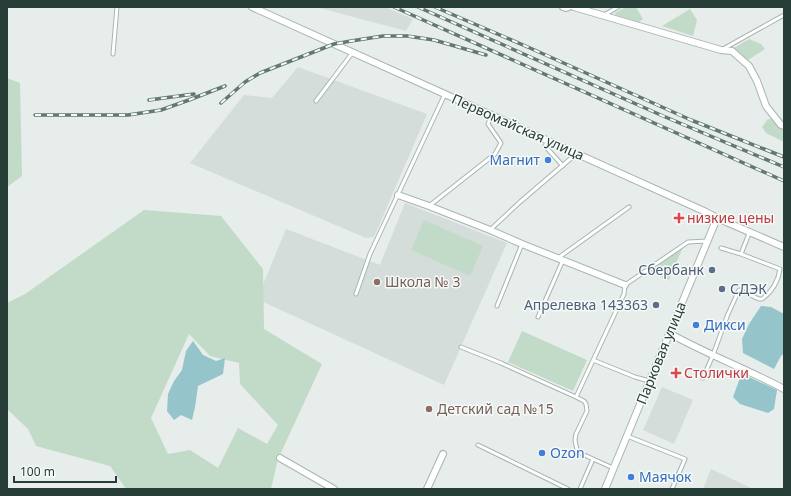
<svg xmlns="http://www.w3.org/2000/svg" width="791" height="496" viewBox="0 0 791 496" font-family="'Noto Sans',sans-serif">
	<rect width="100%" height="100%" fill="#e6edea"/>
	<path fill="#d4ddd9" d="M316 7H385L413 19 406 31Z
		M298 67 427 114 374 237 366 238 190 163 244 95 272 98Z
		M405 203 507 243 444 385 257 299 286 229 380 265Z
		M662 387 693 400 674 444 643 430Z
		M711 469 753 489H703Z"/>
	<path fill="#c2dbc8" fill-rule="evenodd" d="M626 7H636L643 19 639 22 616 15 615 13Z
		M690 9 697 20 693 36 662 26Z
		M749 39 761 44 765 49 748 60 734 48Z
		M7 78 20 83 22 176 7 187Z
		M768 119H773L778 127 784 130V142L766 133 762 127Z
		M144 210 221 216 263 269 264 329 322 364 278 459 271 489H126L110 466 36 446 28 429 7 409V303L25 294ZM189 334 210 356 239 363 240 384 278 425 267 444 238 428 218 468 190 450 168 454 151 418Z
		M424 220 483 246 470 276 411 250Z
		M683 247 669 280 648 271Z
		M522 331 587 360 573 391 508 362Z"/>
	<path fill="#95c4cb" d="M761 306 771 307 784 314V353L781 356 774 369 743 353 742 339 749 324Z
		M193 341 203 355 216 361 225 358 223 374 198 386 195 407 192 420 181 415 174 420 167 411 168 394 174 381 182 370 186 351Z
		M747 376 777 390 774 409 768 413 740 404 733 397 740 378Z"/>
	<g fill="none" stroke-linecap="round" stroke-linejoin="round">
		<g stroke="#a9b5b1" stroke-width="5">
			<path id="lane" d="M604 15 618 7
				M723 49 784 15
				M113 54 117 7
				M316 101 353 52
				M548 140 545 146 563 166
				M429 206 495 154 501 143 488 124 491 116
				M490 230 520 202 576 154
				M741 254 750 231
				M558 258 629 207
				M356 294 370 254 445 94
				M497 306 522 244
				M538 317 563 260
				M461 347 501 363 576 397 624 294 625 285 688 242 707 241
				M593 360 635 377 649 381
				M703 378 713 355 728 314 739 290 759 299H762C773 291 778 282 780 269L741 254 721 248
				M576 397 584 401 586 404 587 411 576 434 575 440 577 450 582 454 613 468
				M627 436 670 453 685 459 672 489
				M478 445 568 489
				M580 489 593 459"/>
		</g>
		<g stroke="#a9b5b1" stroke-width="8">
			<path id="street" d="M252 7 706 212 717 218 784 247
				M563 7 566 8 569 7
				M574 7 721 50 732 51 749 66 757 81 766 106 781 125 784 126
				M398 195 429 206 490 230 522 244 625 285
				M669 333C706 354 747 369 784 389
				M280 458 334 489
				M427 489 443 454
				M605 489 717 218"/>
		</g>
		<use href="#lane" stroke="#fff" stroke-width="3"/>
		<use href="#street" stroke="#fff" stroke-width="6"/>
		<g stroke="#627872" stroke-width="3.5">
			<path id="rail" d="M394 7 784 181
				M418 7 663 116 784 167
				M435 7 530 48 691 120 784 157
				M149 100 194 94
				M221 103 245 82 260 73 334 44 351 41 383 36H407L434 40 486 55
				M35 115H128L161 110 189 100 225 86"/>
		</g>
		<use href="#rail" stroke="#f6faf8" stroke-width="2" stroke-dasharray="6" stroke-linecap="butt"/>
	</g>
	<g fill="#3f7fe0" stroke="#f6faf8" stroke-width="1.5">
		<circle cx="548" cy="160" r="4"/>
		<circle cx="696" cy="325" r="4"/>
		<circle cx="542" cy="453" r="4"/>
		<circle cx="631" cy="477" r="4"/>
	</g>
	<g fill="#e0444e" stroke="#f6faf8" stroke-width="1.5">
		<path d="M677 212h4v4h4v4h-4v4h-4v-4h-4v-4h4z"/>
		<path d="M674 367h4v4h4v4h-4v4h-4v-4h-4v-4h4z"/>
	</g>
	<g fill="#5c6f8a" stroke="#f6faf8" stroke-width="1.5">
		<circle cx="712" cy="270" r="4"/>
		<circle cx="722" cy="289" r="4"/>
		<circle cx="656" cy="305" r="4"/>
	</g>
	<g fill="#8d6e63" stroke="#f6faf8" stroke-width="1.5">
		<circle cx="377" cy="282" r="4"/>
		<circle cx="429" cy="409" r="4"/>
	</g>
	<g text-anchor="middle" stroke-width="3" stroke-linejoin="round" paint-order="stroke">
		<g font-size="14" fill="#273d37" stroke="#f6faf8">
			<text transform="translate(518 127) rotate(24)" y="5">Первомайская улица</text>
			<text transform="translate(661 353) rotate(-68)" y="5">Парковая улица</text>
		</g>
		<g font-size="14" fill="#366cbe" stroke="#f6faf8" text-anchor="start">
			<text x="540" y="165" text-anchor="end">Магнит</text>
			<text x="704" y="330">Дикси</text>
			<text x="550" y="458">Ozon</text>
			<text x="639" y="482">Маячок</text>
		</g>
		<g font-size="14" fill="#be3a42" stroke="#f6faf8" text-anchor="start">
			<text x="687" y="223">низкие цены</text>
			<text x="684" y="378">Столички</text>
		</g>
		<g font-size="14" fill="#4e5e75" stroke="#f6faf8" text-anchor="end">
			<text x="704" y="275">Сбербанк</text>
			<text x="730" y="294" text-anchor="start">СДЭК</text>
			<text x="648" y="310">Апрелевка 143363</text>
		</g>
		<g font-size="14" fill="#785e54" stroke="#f6faf8" text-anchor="start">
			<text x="385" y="287">Школа № 3</text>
			<text x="437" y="414">Детский сад №15</text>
		</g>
	</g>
	<rect width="791" height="496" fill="none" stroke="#273d37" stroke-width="16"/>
	<path d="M14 476v6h102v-6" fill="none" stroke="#273d37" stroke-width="2"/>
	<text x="20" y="476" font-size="12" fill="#273d37" stroke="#f6faf8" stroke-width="3" paint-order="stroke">100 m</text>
</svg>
